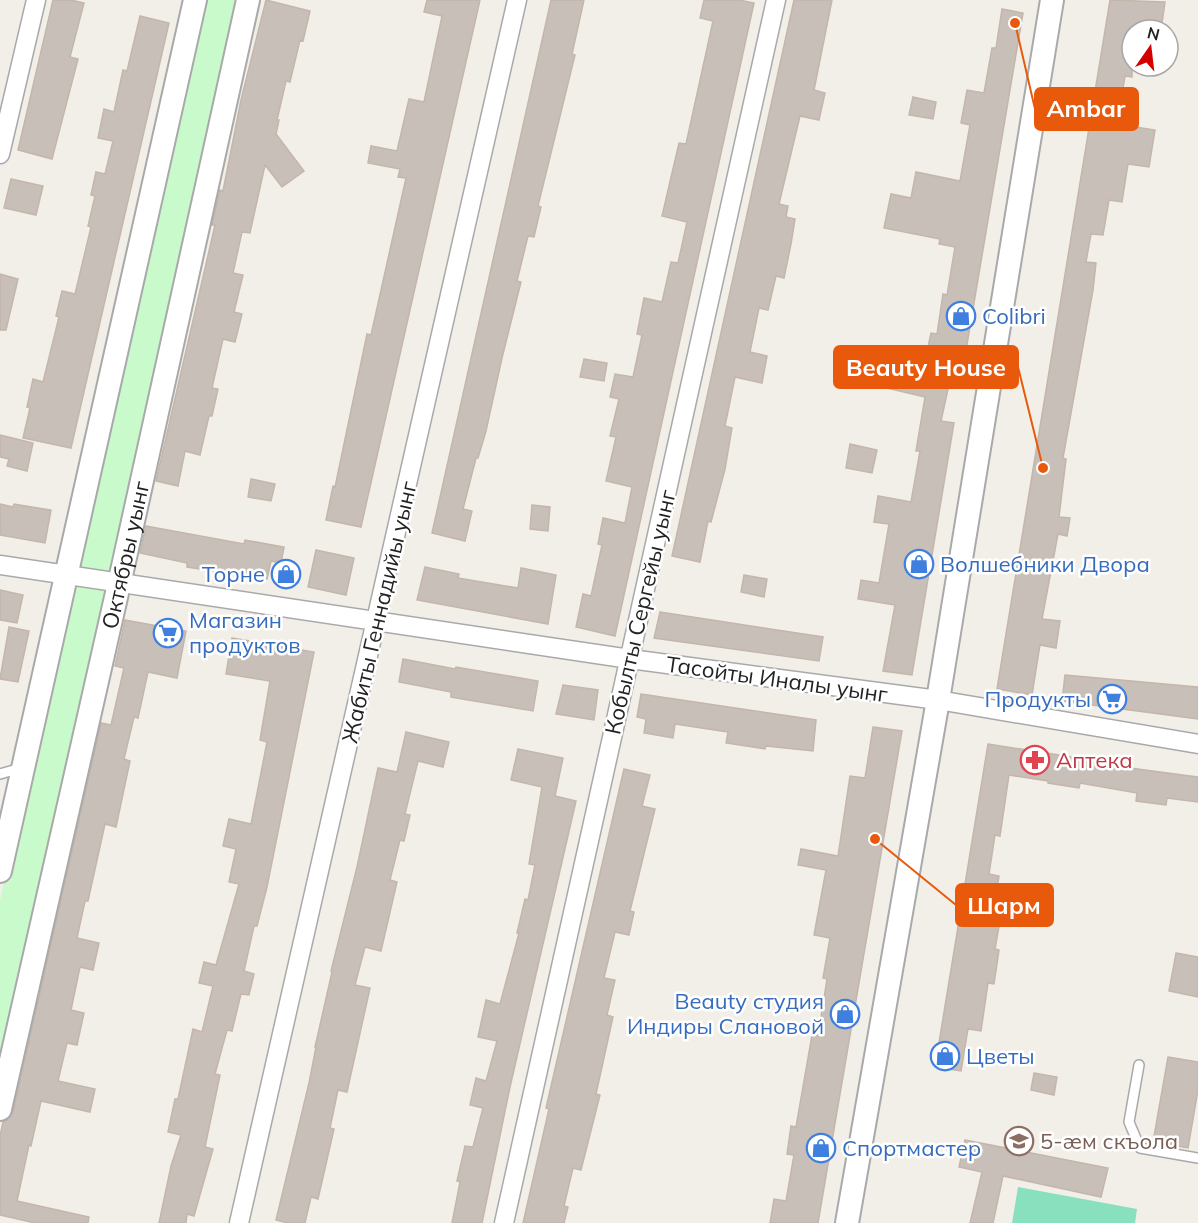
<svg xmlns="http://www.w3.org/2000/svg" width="1198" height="1223" viewBox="0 0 1198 1223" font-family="Mulish,sans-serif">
	<rect width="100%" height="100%" fill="#f2efe9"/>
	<path fill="#c8facc" d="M203 0H242L112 574 78 568Z
		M74 584 107 590 0 1076V900L70 587Z"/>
	<path fill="#88e0be" d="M1018 1187 1137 1209 1135 1223H1012Z"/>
	<path fill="#c7bfb8" stroke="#c4b6ab" stroke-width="1.5" d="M53 0H71L84 3 70 57 78 59 52 159 18 150Z
		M266 0 310 11 303 41 300 40 290 82 286 81 277 120H279L276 134 304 171 282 187 265 165 250 233 242 232 233 273 243 275 234 312 242 314 235 342 223 339 212 388 218 389 212 416H209L200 455 185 451 178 486 156 481 215 225H212L220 190 223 191 241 100Z
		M427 0H480L361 527 326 520 333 486 335 487 367 334 371 335 406 178 398 177 400 169 368 163 371 146 397 151 409 99 424 102 442 16 424 12Z
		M551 0H584L572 54 575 55 538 206 541 207 534 237 528 236 517 281 521 282 502 358 486 431 478 458H476L463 509 472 511 465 541 432 533Z
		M704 0H739L754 3 615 636 576 627 583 594 591 596 602 545 598 544 603 518 625 523 632 487 606 481 616 437 610 436 619 399 610 397 615 374 633 377 642 335 637 334 644 298 662 302 671 262 678 263 687 222 662 216 679 143 686 144 713 21 700 18Z
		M794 0H832L814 90 825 93 819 120 800 116 779 204 788 206 786 217 795 219 791 244 784 278 776 276 768 310 759 308 750 352 767 356 762 383 735 377 725 426 732 428 725 469 711 522 708 521 700 562 672 556Z
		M1110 0 1165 2 1161 30H1132V77L1125 76 1117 124 1155 130 1149 167 1128 164 1122 202 1109 200 1103 235 1091 234 1086 262 1096 263 1093 290 1063 458 1066 459 1059 517 1070 518 1067 536 1058 534 1042 619 1060 621 1056 648 1040 645 1032 695 997 689Z
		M1002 9 1023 13 963 368 953 366 941 421 954 423 912 675 883 671 895 605 858 599 861 580 879 583 889 524 874 522 878 496 911 502 920 451H916L925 397 861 382 868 353 924 366 931 333 937 334 943 294 947 295 955 247 939 244 940 239 884 228 891 194 911 198 916 172 960 181 970 125 961 123 967 90 984 93 992 48H996Z
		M140 16 169 23 71 448 23 438 30 408 27 407 33 379 43 382 59 317 56 316 62 291 75 294 91 227 88 226 95 196 91 195 96 172 105 174 113 141 98 138 104 109 114 112 123 70 127 71Z
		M913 97 936 102 933 119 909 115Z
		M11 179 43 186 36 215 4 208Z
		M0 274 18 279 6 330H0Z
		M584 359 607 363 604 381 580 377Z
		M0 435 33 443 27 471 7 466 9 459 0 457Z
		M850 444 877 450 872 473 846 468Z
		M251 479 275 484 271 501 248 497Z
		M0 504 13 507 14 504 51 510 45 543 0 535Z
		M532 505 550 507 548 531 530 529Z
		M146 526 244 544 245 540 284 547 281 563 271 561 267 579 187 567V563L140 553Z
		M316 550 354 558 346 595 308 587Z
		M425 567 459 574 458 578 518 588 521 568 556 575 548 624 417 600Z
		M744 575 767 579 764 597 741 592Z
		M0 590 23 595 17 623 0 620Z
		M660 612 823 637 819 661 654 638Z
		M125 620 186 631 177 678 148 672 138 718 134 717 124 759 130 761 116 827 105 824 88 901H85L77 938 99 943 93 970 80 967 71 1010 84 1013 77 1045 67 1043 58 1081 95 1089 90 1112 41 1101 31 1146 29 1145 17 1201 89 1217 88 1223H35L0 1215V1136L3 1122 9 1119 13 1112 101 723 111 725 124 668 115 666Z
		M9 627 29 631 18 682 0 679Z
		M232 638 314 652 267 887 257 926H254L244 971 254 974 249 995 241 994 232 1031 227 1030 215 1074 220 1075 205 1147 213 1149 194 1216 187 1214 186 1223H159L171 1166 181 1135 168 1132 175 1099H178L193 1029 202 1032 213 986 199 983 204 962 216 965 239 884 229 882 236 849 223 846 229 819 251 824 267 742 260 740 270 681 226 674Z
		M403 659 455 669 456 667 538 681 533 711 451 697V692L399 682Z
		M1065 675 1198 687V719L1062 701Z
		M563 685 598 690 594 720 556 714Z
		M641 694 816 720 813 751 766 746 765 749 726 743 728 732 675 724 673 738 644 733 646 719 637 717Z
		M873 727 902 731 818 1223H770L774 1199 786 1201 794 1155 787 1154 791 1126 796 1127 812 1035 818 1036 827 979 823 978 830 938 814 935 826 870 798 865 801 849 838 856 850 776 865 778Z
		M406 732 449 742 443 767 418 761 405 814 410 815 404 841 400 840 390 880 397 882 381 951 365 947 355 985 370 988 347 1092 338 1090 330 1128 334 1129 318 1199 311 1197 305 1223H288L276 1220 309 1083 316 1047H315L332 972 331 971 357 867 378 768 397 772Z
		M988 744 1130 766V768L1198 777V802L1167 798 1166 805 1136 801 1137 793 1080 783 1079 788 1048 783V781L1009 775 1000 836 995 835 989 874 999 876 993 913 1001 915 995 949 999 950 994 984 988 983 981 1031 968 1029 961 1071 935 1067Z
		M518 749 563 758 555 796 576 801 510 1087 482 1223H452L460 1182 457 1181 465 1146 473 1147 483 1108 470 1105 476 1078 486 1081 497 1041 478 1037 486 1000 500 1004 519 933H517L525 899 528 900 535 865 529 864 542 787 511 780Z
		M624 769 650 775 642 806 655 809 630 911 634 912 629 935 615 932 604 978 615 980 607 1015 613 1017 596 1094 600 1095 581 1170 573 1168 564 1206 568 1207 564 1223H523L549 1109 546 1108Z
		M1176 953 1198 957V997L1169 991Z
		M1168 1057 1198 1062V1090L1188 1148 1153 1142Z
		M1034 1073 1057 1077 1054 1095 1031 1090Z
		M965 1140 1108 1168 1101 1197 1003 1176 993 1223H970L982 1172 959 1167Z"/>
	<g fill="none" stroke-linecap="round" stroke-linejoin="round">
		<g stroke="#a9a9a9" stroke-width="12">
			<path id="service" d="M0 774 21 768
				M1139 1065 1129 1122 1140 1148 1198 1158"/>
		</g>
		<g stroke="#a9a9a9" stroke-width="21">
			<path id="minor" d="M0 154 36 0
				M0 565 630 659 938 700 1198 744
				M239 1223 517 0
				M504 1223 776 0"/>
		</g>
		<g stroke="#a9a9a9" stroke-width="26">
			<g id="tertiary">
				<path d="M0 871 195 0"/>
				<path id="s1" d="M0 1109 124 562 248 0"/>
				<path d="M847 1223 938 700 1052 0"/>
			</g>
		</g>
		<use href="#service" stroke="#fff" stroke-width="9"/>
		<use href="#minor" stroke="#fff" stroke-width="18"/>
		<use href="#tertiary" stroke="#fff" stroke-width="22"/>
	</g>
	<defs>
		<g id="shop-ring" transform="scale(1.5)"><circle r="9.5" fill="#fff" stroke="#3f7fe0" stroke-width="1.5"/><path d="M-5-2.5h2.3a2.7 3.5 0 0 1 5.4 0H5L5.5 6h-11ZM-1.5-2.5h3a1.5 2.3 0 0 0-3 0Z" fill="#3f7fe0"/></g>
		<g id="supermarket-ring" transform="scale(1.5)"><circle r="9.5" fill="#fff" stroke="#3f7fe0" stroke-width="1.5"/><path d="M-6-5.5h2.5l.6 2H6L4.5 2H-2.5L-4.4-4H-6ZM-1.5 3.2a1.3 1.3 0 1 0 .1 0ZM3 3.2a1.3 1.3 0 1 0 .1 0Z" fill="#3f7fe0"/></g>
		<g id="pharmacy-ring" transform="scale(1.5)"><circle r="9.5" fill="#fff" stroke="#e0444e" stroke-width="1.5"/><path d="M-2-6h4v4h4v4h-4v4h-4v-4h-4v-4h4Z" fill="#e0444e"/></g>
		<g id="school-ring" transform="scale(1.5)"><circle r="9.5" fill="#fff" stroke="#8d6e63" stroke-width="1.5"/><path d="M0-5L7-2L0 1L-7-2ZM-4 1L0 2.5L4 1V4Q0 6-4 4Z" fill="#8d6e63"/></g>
	</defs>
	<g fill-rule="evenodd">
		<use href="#shop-ring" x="961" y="316"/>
		<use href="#shop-ring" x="919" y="564"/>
		<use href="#shop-ring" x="286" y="574"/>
		<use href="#supermarket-ring" x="168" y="633"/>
		<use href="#supermarket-ring" x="1112" y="699"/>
		<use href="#pharmacy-ring" x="1035" y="760"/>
		<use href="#shop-ring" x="845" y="1014"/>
		<use href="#shop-ring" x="945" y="1056"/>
		<use href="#school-ring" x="1019" y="1141"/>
		<use href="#shop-ring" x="821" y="1148"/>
	</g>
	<g text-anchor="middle" stroke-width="5" stroke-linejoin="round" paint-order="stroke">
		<g font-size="22" fill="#366cbe" stroke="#fff" text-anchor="start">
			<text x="982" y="324">Colibri</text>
			<text x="940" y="572">Волшебники Двора</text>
			<text x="265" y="582" text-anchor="end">Торне</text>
			<text x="189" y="628">Магазин<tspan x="189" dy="25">продуктов</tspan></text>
			<text x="1091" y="707" text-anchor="end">Продукты</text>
			<text x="824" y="1009" text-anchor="end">Beauty студия<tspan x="824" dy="25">Индиры Слановой</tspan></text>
			<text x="966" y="1064">Цветы</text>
			<text x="842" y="1156">Спортмастер</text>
		</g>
		<g font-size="22" fill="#222" stroke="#fff">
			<text dy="8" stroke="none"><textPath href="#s1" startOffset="568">Октябры уынг</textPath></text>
			<text transform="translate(379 612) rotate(-77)" y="8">Жабиты Геннадийы уынг</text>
			<text transform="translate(640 612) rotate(-77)" y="8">Кобылты Сергейы уынг</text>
			<text transform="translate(777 679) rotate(8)" y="8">Тасойты Иналы уынг</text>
		</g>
		<g font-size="22" fill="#be3a42" stroke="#fff" text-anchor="start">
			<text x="1056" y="768">Аптека</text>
		</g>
		<g font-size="22" fill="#785e54" stroke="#fff" text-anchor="start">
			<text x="1040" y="1149">5-æм скъола</text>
		</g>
	</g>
	<path fill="none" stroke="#e8590c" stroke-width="2" d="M1015 23L1035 109M1043 468L1018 367M875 839L956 905"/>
	<g fill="#e8590c" stroke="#fff" stroke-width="2">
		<circle cx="1015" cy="23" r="6"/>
		<circle cx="1043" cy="468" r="6"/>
		<circle cx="875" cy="839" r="6"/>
	</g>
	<g fill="#e8590c" stroke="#e8590c" stroke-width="2">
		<rect x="1035" y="88" width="103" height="42" rx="6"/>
		<rect x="834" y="346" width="184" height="42" rx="6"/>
		<rect x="956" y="884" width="97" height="42" rx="6"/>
	</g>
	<g font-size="24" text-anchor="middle" font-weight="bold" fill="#fff">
		<text x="1086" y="117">Ambar</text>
		<text x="926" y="376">Beauty House</text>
		<text x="1004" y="914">Шарм</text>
	</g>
	<g transform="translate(1150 48) rotate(14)"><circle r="28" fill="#ffffff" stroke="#a7a7a7" stroke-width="1.5"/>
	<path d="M0-4.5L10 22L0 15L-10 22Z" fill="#d40000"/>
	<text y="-9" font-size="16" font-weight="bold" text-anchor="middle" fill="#222222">N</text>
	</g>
</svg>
